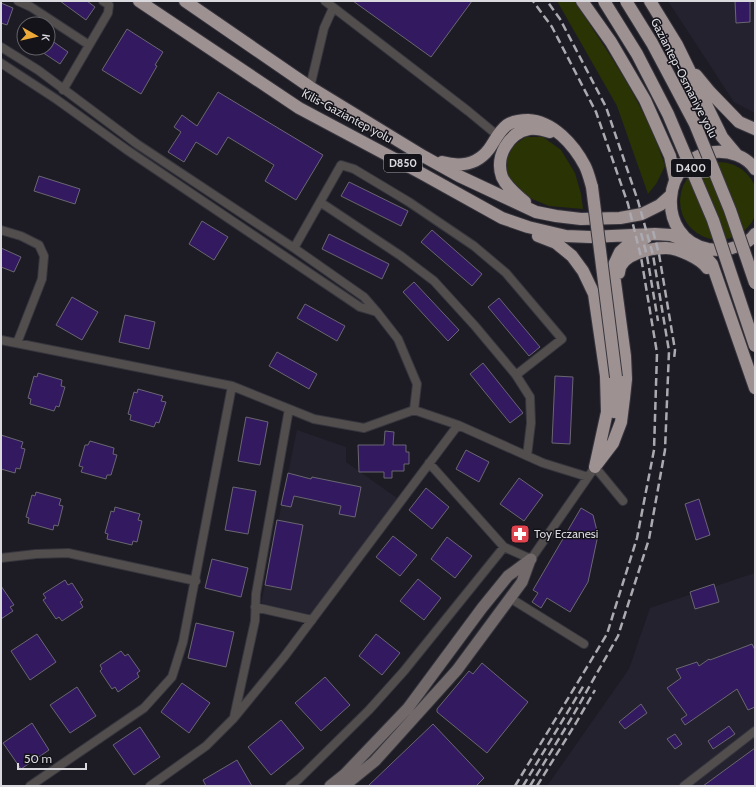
<svg xmlns="http://www.w3.org/2000/svg" width="756" height="787" viewBox="0 0 756 787" font-family="Cabin,sans-serif">
	<rect width="100%" height="100%" fill="#1d1c24"/>
	<path fill="#252230" d="M668 1H755V113L734 102Z
		M297 430 346 447V462L397 498 314 616 261 604Z
		M755 573V786H547L629 669 650 608Z"/>
	<path fill="#293304" d="M557 1H574C609 53 646 106 665 166L656 184 648 194 617 106Z
		M526 137H543L561 150 575 173 581 194 583 209 549 206 520 194 506 178V160L514 145Z
		M680 201a39 39 0 1 1 78 0a39 39 0 1 1-78 0Z"/>
	<path fill="#33195f" stroke="#696771" d="M60 1H87L95 7 86 20Z
		M353 1H472L431 57Z
		M735 1H750V22L736 23Z
		M1 3 13 8 7 25 1 23Z
		M127 29 163 52 155 65 157 66 141 94 102 70Z
		M48 38 68 52 60 64 36 48H48Z
		M218 92 323 155 296 200 265 181 274 165 228 137 217 155 196 142 184 162 168 152 181 132 174 127 182 115 197 126Z
		M39 176 80 189 75 204 34 191Z
		M349 182 408 211 401 226 341 196Z
		M202 221 228 237 214 260 189 244Z
		M432 230 482 274 472 286 421 242Z
		M329 234 389 264 382 279 322 249Z
		M1 248 21 257 14 272 1 267Z
		M414 282 459 330 448 341 403 292Z
		M72 297 98 312 82 340 56 325Z
		M499 298 540 347 529 356 488 307Z
		M305 304 345 326 337 341 297 318Z
		M125 315 155 322 149 349 119 342Z
		M277 352 317 374 309 389 269 366Z
		M483 363 523 413 510 423 470 374Z
		M38 373 62 380 61 386 65 387 59 407 56 406 54 411 30 404 31 399 28 398 34 376 37 377Z
		M555 376 573 377 570 444 552 443Z
		M138 389 163 396 161 401 166 402 159 423 156 422 154 427 130 420 131 415 128 414 134 392 137 393Z
		M246 417 268 422 260 465 238 461Z
		M385 431 394 432 393 445H406V452H409V464H404V471H392V478H384V472H359L358 445H384Z
		M1 435 23 442 21 448 25 449 20 469 16 468 15 473 1 469Z
		M90 441 114 448 113 454 117 455 111 475H107L106 479 81 472 83 467 79 466 85 445H88Z
		M466 450 489 462 479 482 456 469Z
		M288 473 311 479 312 477 361 487 355 517 339 514 341 506 294 496 291 507 281 505Z
		M519 478 543 495 524 521 500 504Z
		M233 487 256 491 248 534 225 530Z
		M426 488 449 507 432 529 409 510Z
		M36 492 61 499 59 505 63 506 58 526 54 525 53 530 28 523 29 518 26 517 32 495 35 496Z
		M699 499 710 535 696 540 685 504Z
		M115 507 140 514 138 520 142 521 137 542 133 541 132 545 107 539 108 534 105 533 111 511 114 512Z
		M581 508 593 515 598 535 588 582 570 612 547 598 541 608 532 602 538 593 533 590Z
		M277 520 303 525 291 590 265 585Z
		M393 536 417 555 400 576 376 557Z
		M447 537 472 556 455 578 431 559Z
		M212 559 248 568 241 597 205 588Z
		M418 579 441 598 424 620 400 601Z
		M65 580 68 585 72 583 83 600 80 602 83 607 62 621 59 617 56 619 43 600 46 598 43 594Z
		M714 584 719 602 695 609 690 592Z
		M1 586 14 605 10 607 13 611 1 619Z
		M196 623 234 632 226 667 188 658Z
		M37 634 56 662 30 680 11 651Z
		M376 634 400 653 382 675 359 656Z
		M752 644 755 650V707L748 710 737 689 685 725 681 719 687 715 667 688 681 678 676 669 697 662 699 666 709 659 710 660Z
		M121 651 125 656 128 654 140 671 137 673 139 677 118 692 115 687 112 689 100 671 102 669 100 665Z
		M482 663 528 702 487 753 437 712V709L469 671 473 674Z
		M325 677 350 705 321 731 295 703Z
		M182 683 210 703 189 733 161 712Z
		M77 687 96 716 70 733 50 705Z
		M641 704 647 713 625 729 619 722Z
		M281 720 304 748 271 775 248 747Z
		M32 723 49 750 21 769 3 743Z
		M433 724 484 778 476 786H368Z
		M729 726 735 734 713 749 708 741Z
		M140 727 160 757 134 775 113 745Z
		M675 734 682 744 675 749 667 739Z
		M755 748V786H703Z
		M237 760 252 786H206L203 780Z"/>
	<g fill="none" stroke-linecap="round" stroke-linejoin="round">
		<g stroke="#37363e" stroke-width="10">
			<path id="street" d="M18 1 31 7 89 45
				M325 1 468 111 497 135
				M1 47 38 70 137 144 294 248 364 297 377 312 398 339 417 384 414 410
				M1 63 56 99 127 150 360 307 377 312
				M310 87 324 28 333 8
				M63 90 108 13 109 5 103 1
				M320 202 401 256 434 281 475 326 516 375 530 397 531 423 527 456
				M1 230 21 236 39 245 44 256 42 279 17 343
				M294 248 341 165 354 169 409 202 474 246 506 273 562 339 516 375
				M1 340 232 386 314 419 364 428 414 410 458 425 543 463 588 477
				M429 463 504 547 531 559 595 467 623 501
				M1 558 36 554 68 553 196 581
				M510 598 584 644
				M255 607 312 620
				M234 717 255 621 256 594 289 409
				M30 786 144 708 172 677 183 642 232 386
				M150 786 206 746 233 719 284 657 458 425
				M290 786 299 779 369 710 404 671 504 547
				M684 786 755 731"/>
		</g>
		<g stroke="#37363e" stroke-width="13">
			<path id="secondary" d="M330 786 345 774 408 708 482 608 508 576 531 559
				M344 786 375 761 457 670 522 582 530 560"/>
		</g>
		<g stroke="#37363e" stroke-width="14">
			<path id="highway" d="M139 1 299 108 421 173 502 218 528 227 566 236 590 237 655 234 671 235 695 245 712 264 755 388
				M185 1 310 87 423 156 459 176 536 212 556 216 581 219 620 218 642 214 660 205 670 196
				M582 1 611 42 645 100 670 156 675 179
				M650 1 677 45 722 137 737 155
				M696 75 710 92 739 122 755 129
				M442 162C460 167 477 165 489 149 495 141 498 132 507 125 513 121 521 120 528 120 553 121 574 145 585 166 588 172 590 180 592 187
				M755 169C746 156 730 151 715 152 660 156 655 239 708 249 715 250 722 251 729 249 739 246 749 243 755 234
				M525 202C516 194 507 188 502 177 495 157 508 133 529 129 536 128 544 130 550 132
				M538 236 556 243 572 256 583 271 594 294 606 376 607 412 595 467
				M619 273C619 254 651 248 666 248 678 248 701 259 707 268
				M614 412 616 377
				M597 464 613 443 621 422 624 398 626 379 625 356 613 267 620 252 630 243 646 238"/>
		</g>
		<use href="#street" stroke="#534e4e" stroke-width="8"/>
		<use href="#secondary" stroke="#71696a" stroke-width="11"/>
		<use href="#highway" stroke="#9e9192" stroke-width="12"/>
		<path stroke="#abaab0" stroke-width="2.5" stroke-dasharray="8 4" stroke-linecap="butt" d="M653 231 659 254 675 350 674 359
			M641 233 647 256 658 321
			M515 786 607 634 637 538 654 450 657 353 641 257 628 204 596 112 552 27 533 1
			M523 786 584 685
			M530 786 571 719 618 636 649 539 665 450 669 351 653 255 638 201 606 107 560 19 547 1
			M537 786 576 723 595 690"/>
		<g stroke="#37363e" stroke-width="14" stroke-linecap="butt">
			<path id="highway-bridge" d="M604 1 637 54 668 114 713 220 755 346
				M626 1 652 43 695 124 730 210 755 283
				M592 187 616 377"/>
		</g>
		<use href="#highway-bridge" stroke="#9e9192" stroke-width="12"/>
	</g>
	<defs>
		<g id="pharmacy-square" transform="scale(1)"><rect x="-9" y="-9" width="18" height="18" rx="4" fill="#e0444e" stroke="#14131a"/><path d="M-2-6h4v4h4v4h-4v4h-4v-4h-4v-4h4Z" fill="#fff"/></g>
	</defs>
	<g fill-rule="evenodd">
		<use href="#pharmacy-square" x="520" y="534"/>
	</g>
	<g text-anchor="middle" stroke-width="3" stroke-linejoin="round" paint-order="stroke">
		<g fill="#14131a" stroke="#9f9ea3" stroke-width="1">
			<rect x="384" y="154" width="38" height="18" rx="3"/>
			<rect x="671" y="159" width="40" height="18" rx="3"/>
		</g>
		<g font-size="11" font-weight="bold" fill="#dad9de">
			<text x="403" y="167">D850</text>
			<text x="691" y="172">D400</text>
		</g>
		<g font-size="12" fill="#dad9de" stroke="#14131a">
			<text transform="translate(684 78) rotate(63)" y="4">Gaziantep-Osmaniye yolu</text>
			<text transform="translate(347 116) rotate(28)" y="4">Kilis-Gaziantep yolu</text>
		</g>
		<g font-size="12" fill="#dad9de" stroke="#14131a" text-anchor="start">
			<text x="534" y="538">Toy Eczanesi</text>
		</g>
	</g>
	<rect width="756" height="787" fill="none" stroke="#dad9de" stroke-width="4"/>
	<g transform="translate(36 36) rotate(98)"><circle r="19" fill="#14131a" stroke="#636268"/>
	<path d="M0-3L7 15L0 10L-7 15Z" fill="#eca93a"/>
	<text y="-6" font-size="11" font-weight="bold" text-anchor="middle" fill="#dad9de">K</text>
	</g>
	<path d="M18 763v6h68v-6" fill="none" stroke="#dad9de" stroke-width="2"/>
	<text x="24" y="763" font-size="12" fill="#dad9de" stroke="#14131a" stroke-width="3" paint-order="stroke">50 m</text>
</svg>
